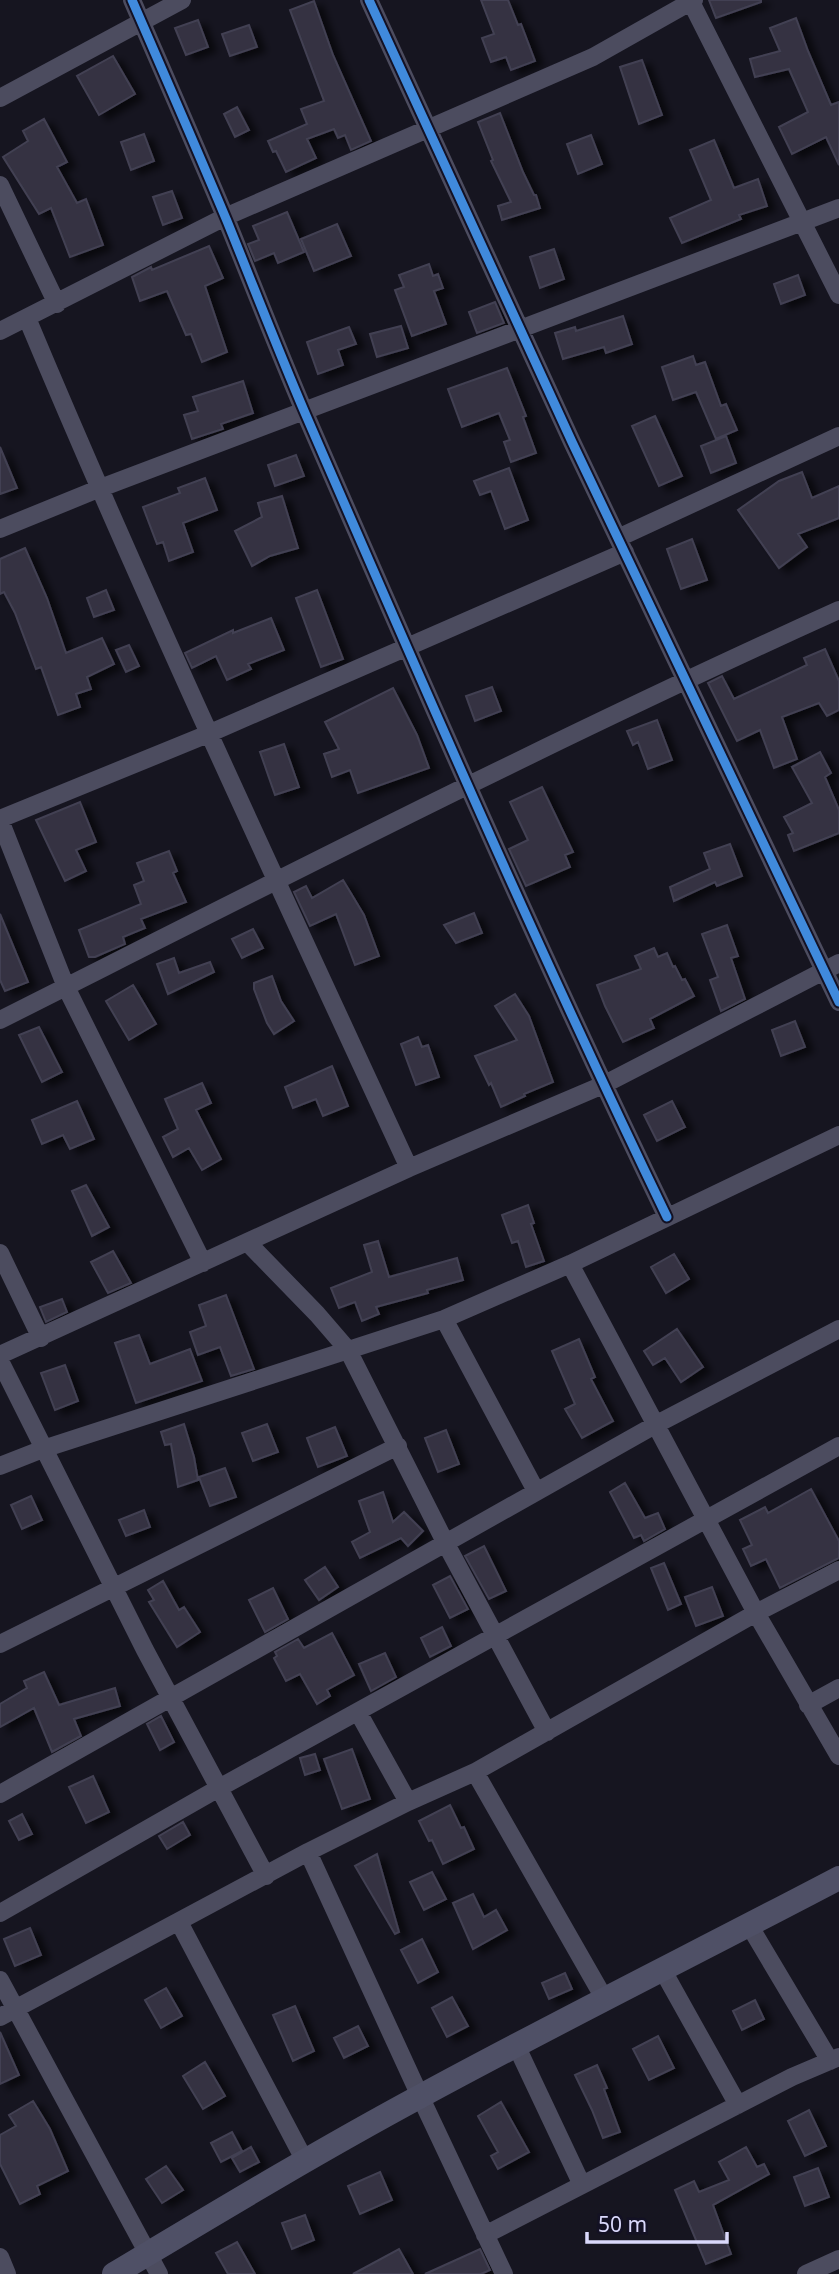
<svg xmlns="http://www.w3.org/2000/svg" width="839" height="2274" viewBox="0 0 839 2274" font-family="'Noto Sans',sans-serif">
	<defs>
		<filter id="shadow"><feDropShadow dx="8" dy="4.5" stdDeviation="3.5" flood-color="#0009"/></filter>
	</defs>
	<rect width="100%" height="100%" fill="#161520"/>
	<path fill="#343342" stroke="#434153" stroke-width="2" filter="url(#shadow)" d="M481 0H508L518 25 521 24 535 61 511 70 506 57 491 62 482 38 494 34Z
		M709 0H761V2L716 18Z
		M314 1 333 55 371 141 351 150 345 135 338 138 334 129 307 139 316 158 286 172 276 151 273 152 268 141 307 124 301 109 324 101 290 10Z
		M796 18 808 51 831 105 839 102V165L826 137 792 154 779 127 808 112 789 69 755 77 750 59 780 51 770 28Z
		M198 20 208 47 186 55 175 28Z
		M249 25 257 47 230 56 222 34Z
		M113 56 135 94 99 115 77 76Z
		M642 60 662 115 639 124 620 67Z
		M237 107 249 130 235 137 224 114Z
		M500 113 523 172 534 195H536L540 208 502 220 498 206 511 202 491 161 493 160 478 122Z
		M44 119 67 162 57 167 77 203 86 199 103 245 70 257 51 208 39 214 3 157 28 141 23 131Z
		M144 134 154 161 131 170 121 142Z
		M591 135 602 164 578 174 567 144Z
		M714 140 734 188 758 179 767 206 739 215 741 219 682 243 670 218 711 200 690 150Z
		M172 191 182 218 163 225 153 197Z
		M287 212 304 252 278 263 274 253 255 261 248 244 259 240 253 226Z
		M337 224 351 256 314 271 301 239Z
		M209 246 223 278 205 286 227 352 202 362 191 334 186 335 167 291 140 301 132 277 151 267 152 270Z
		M554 249 564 279 540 288 530 257Z
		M429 264 433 276 438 274 443 288 434 291 446 324 412 336 395 290 404 287 399 275Z
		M798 275 805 295 781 304 774 284Z
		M495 302 504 323 477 333 469 312Z
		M623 316 632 344 606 353 604 347 563 359 555 333 575 327 576 331Z
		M401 326 408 348 377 357 370 334Z
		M349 327 356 344 338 350 343 365 318 374 307 342Z
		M693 356 696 365 705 362 721 406 726 404 737 430 716 439 696 392 673 400 662 367Z
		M507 368 526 416 523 417 536 453 511 462 504 442 510 440 499 413 462 427 448 389Z
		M243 381 253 413 221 424 223 429 192 439 184 415 198 411 193 397Z
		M655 416 682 476 659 486 632 426Z
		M726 436 736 463 711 473 701 446Z
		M0 447 17 488 0 494Z
		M296 455 304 476 275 486 268 465Z
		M509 468 528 520 505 529 491 491 480 495 474 481Z
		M802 472 812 498 839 486V518L798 534 807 547 779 568 738 510 779 481Z
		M205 478 217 510 183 523 193 552 169 561 163 542 157 544 143 507 180 493 178 488Z
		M282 496 298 548 270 556 252 566 235 531 262 517 258 503Z
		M692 539 707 580 681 589 667 549Z
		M25 548 47 598 66 653 102 638 114 664 87 677 91 689 76 694 80 707 58 715 41 667 36 669 15 613 4 592 0 594V559Z
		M106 590 114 610 94 617 87 598Z
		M317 590 343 659 321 667 296 598Z
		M271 618 284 650 248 664 251 669 227 680 216 656 192 668 185 653 233 630V633Z
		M129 645 139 666 126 672 116 650Z
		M825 649 839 681V710L827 716 819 703 782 717 797 759 774 768 760 730 737 741 708 683 722 676 734 699 807 665 804 658Z
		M492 687 501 711 475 721 466 696Z
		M393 688 417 735 429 768 358 793 350 770 332 777 324 754 339 749 325 722Z
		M657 720 672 760 648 769 638 742 633 745 627 731Z
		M284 744 299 787 275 795 260 752Z
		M820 752 831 773 825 777 839 810V833L794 851 788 835 793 833 784 817 812 803 792 767Z
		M542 787 573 852 565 855 570 867 526 886 509 849 528 840 510 802Z
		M80 802 96 842 76 850 86 871 65 881 36 820Z
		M730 844 742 876 717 886 715 882 674 901 670 887 710 869 704 853Z
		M169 851 177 871 173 873 186 902 141 919 145 928 123 937 125 944 95 957H89L79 930 141 904 134 885 144 881 137 863Z
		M343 880 364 915 379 956 355 965 336 914 310 926 294 892 306 886 312 898Z
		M474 913 482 933 456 943 444 925Z
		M0 914 28 982 5 991 0 980Z
		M727 925 738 956 731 958 745 999 721 1011 710 980 718 977 702 934Z
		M253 929 263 948 242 958 232 939Z
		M654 948 658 957 667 953 673 967 675 966 682 980 685 979 694 996 650 1019 654 1028 623 1042 605 1006 597 985 641 969 635 956Z
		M174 958 179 973 210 962 214 972 168 994 157 964Z
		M272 976 281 1001 294 1021 274 1034 267 1023 254 989V983Z
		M133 985 156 1024 129 1040 106 1001Z
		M515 994 529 1016 553 1082 524 1094 525 1096 501 1107 491 1083 489 1085 475 1056 517 1040 495 1006Z
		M795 1021 805 1047 781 1056 772 1030Z
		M39 1027 62 1072 42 1082 19 1035Z
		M418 1037 422 1047 428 1045 439 1077 416 1085 401 1044Z
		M332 1066 348 1106 323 1116 316 1099 293 1108 285 1087Z
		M202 1083 211 1103 196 1110 221 1159 202 1170 189 1148 173 1157 163 1137 178 1129 165 1099Z
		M77 1101 94 1139 70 1149 63 1135 42 1144 32 1120Z
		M672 1101 685 1127 657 1141 644 1115Z
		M86 1185 109 1227 92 1236 72 1191Z
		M528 1205 534 1223 531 1224 544 1261 526 1267 518 1241 512 1243 502 1215Z
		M378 1241 389 1277 457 1258 463 1280 427 1290 428 1293 376 1307 379 1314 362 1321 355 1302 339 1308 331 1288 372 1272 364 1245Z
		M113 1251 131 1283 108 1293 91 1262Z
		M674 1254 689 1279 666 1293 651 1267Z
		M226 1295 254 1369 231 1376 220 1347 198 1355 190 1332 206 1326 199 1305Z
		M62 1299 67 1312 46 1322 40 1307Z
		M677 1329 703 1367 681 1382 665 1358 653 1365 644 1351Z
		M139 1335 150 1364 190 1349 202 1381 136 1403 115 1343Z
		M579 1339 595 1377 591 1379 613 1421 582 1438 565 1409 575 1404 552 1351Z
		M65 1365 78 1401 55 1410 41 1373Z
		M184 1424 194 1457 198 1480 178 1487 171 1444 165 1445 161 1432Z
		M267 1424 278 1452 253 1461 242 1433Z
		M335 1427 347 1456 318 1467 307 1438Z
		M446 1430 459 1464 438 1472 425 1438Z
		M225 1468 236 1497 210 1506 199 1477Z
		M625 1483 645 1518 658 1513 665 1529 644 1541 641 1535 634 1538 610 1492Z
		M811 1489 839 1541V1558L780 1588 766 1559 751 1566 743 1549 752 1545 740 1520 765 1507 768 1513Z
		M383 1492 393 1522 404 1512 423 1531 408 1546 401 1538 360 1558 352 1542 370 1532 359 1501Z
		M31 1496 42 1520 22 1529 11 1505Z
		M144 1510 150 1527 126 1536 119 1520Z
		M484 1546 506 1591 489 1599 465 1556Z
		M664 1563 681 1604 668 1610 651 1568Z
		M325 1567 338 1587 319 1600 305 1580Z
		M450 1576 468 1609 450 1618 433 1585Z
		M163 1581 179 1610 184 1607 200 1632 177 1647 149 1602 154 1600 148 1590Z
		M712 1587 723 1616 696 1626 685 1597Z
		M273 1588 288 1619 265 1632 249 1600Z
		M442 1627 451 1646 430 1657 421 1638Z
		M332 1633 354 1675 327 1690 330 1696 317 1704 300 1674 286 1681 274 1658 277 1656 275 1652 298 1639 304 1648Z
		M385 1653 396 1677 371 1691 359 1664Z
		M44 1672 59 1705 115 1688 120 1706 74 1719 81 1736 52 1752 34 1708 0 1727V1704L27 1688 24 1681Z
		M161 1716 174 1742 160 1750 147 1724Z
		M352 1749 370 1799 342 1809 324 1759Z
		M315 1754 320 1770 305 1775 300 1758Z
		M93 1776 109 1812 86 1823 69 1787Z
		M450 1805 461 1828 464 1827 474 1849 443 1864 432 1840 429 1841 419 1821Z
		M22 1814 32 1834 19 1840 9 1821Z
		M183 1822 190 1835 167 1849 159 1836Z
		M377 1854 399 1932 395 1934 355 1866Z
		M432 1872 446 1899 424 1910 410 1882Z
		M473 1894 484 1917 496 1910 507 1930 473 1949 453 1903Z
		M30 1928 41 1955 15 1966 4 1939Z
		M422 1939 438 1972 418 1983 401 1950Z
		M565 1973 572 1989 549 1999 542 1983Z
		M166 1988 182 2016 161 2028 145 2000Z
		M452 1997 468 2026 447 2037 432 2008Z
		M755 2000 764 2019 742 2030 733 2011Z
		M295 2006 314 2051 293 2061 273 2015Z
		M358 2026 368 2046 344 2058 334 2038Z
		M0 2032 19 2075 0 2084Z
		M658 2036 674 2068 649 2080 633 2049Z
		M205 2062 225 2096 203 2109 183 2076Z
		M597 2065 607 2088 604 2089 620 2132 603 2138 592 2110 575 2075Z
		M33 2101 50 2129 68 2171 37 2186 40 2194 20 2204 0 2164V2135L16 2126 9 2115Z
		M501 2102 529 2152 498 2169 491 2156 498 2152 478 2116Z
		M809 2110 826 2146 805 2156 788 2121Z
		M232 2132 242 2151 221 2162 211 2143Z
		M251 2147 259 2162 240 2172 232 2158Z
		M746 2147 757 2167 764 2164 769 2174 713 2205 731 2254 706 2264 675 2190 694 2181 699 2192 729 2180 719 2162Z
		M166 2166 183 2190 162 2203 146 2179Z
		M818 2168 829 2197 805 2206 794 2177Z
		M380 2172 392 2200 360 2214 348 2186Z
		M305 2215 314 2240 292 2249 282 2223Z
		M237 2242 255 2274H228L216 2253Z
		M399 2249 413 2274H353Z
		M480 2249 490 2270 481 2274H425Z"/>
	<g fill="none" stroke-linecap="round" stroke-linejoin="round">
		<path stroke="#4c4c5f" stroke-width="18" d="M132 0C164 74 196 147 227 221 253 285 278 350 305 413 422 683 539 952 667 1217
			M369 0 572 442 839 1002
			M690 0 839 295
			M0 98 182 0
			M0 185 57 304
			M27 318C147 605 279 886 409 1168
			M0 331 225 217 593 57 694 0
			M0 529 98 489 839 208
			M618 538 839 436
			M0 819 208 734 625 552
			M0 820 66 987 203 1263
			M0 1020C278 880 555 738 839 610
			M248 1243 317 1314 348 1350 445 1542 547 1732
			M0 1253 41 1338
			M570 1264 756 1613 839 1756
			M444 1319 536 1491
			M0 1355 409 1168 603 1085 839 963
			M0 1361 145 1650 266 1876
			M0 1466 43 1449 444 1319 570 1264 839 1135
			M0 1644 398 1446
			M808 1705 839 1688
			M358 1712 408 1802
			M475 1772 604 1998
			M0 1794 655 1425 839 1329
			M308 1852 420 2096 504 2274
			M0 1913 219 1788 839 1446
			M179 1922 305 2161
			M749 1925 830 2061
			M662 1969 738 2105
			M0 1980 159 2274
			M0 2017 308 1852 408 1802 475 1772 756 1613 839 1570
			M516 2045 582 2185
			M485 2235 792 2077 839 2057
			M0 2257 7 2274
			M806 2274 839 2259"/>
		<path stroke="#4f5066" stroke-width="24" d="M114 2274C216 2213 317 2152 421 2096 559 2021 700 1951 839 1878"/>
		<g stroke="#131124" stroke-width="13">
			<path id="cycleway" d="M132 0C164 74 196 147 227 221 253 285 278 350 305 413 422 683 539 952 667 1217
				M369 0 572 442 839 1002"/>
		</g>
		<use href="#cycleway" stroke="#408adc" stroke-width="9"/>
	</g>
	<path d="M587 2232v10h140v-10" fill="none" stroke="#dad9fb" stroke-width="3.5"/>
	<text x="598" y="2232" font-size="21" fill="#dad9fb" stroke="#131124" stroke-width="5" paint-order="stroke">50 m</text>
</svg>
